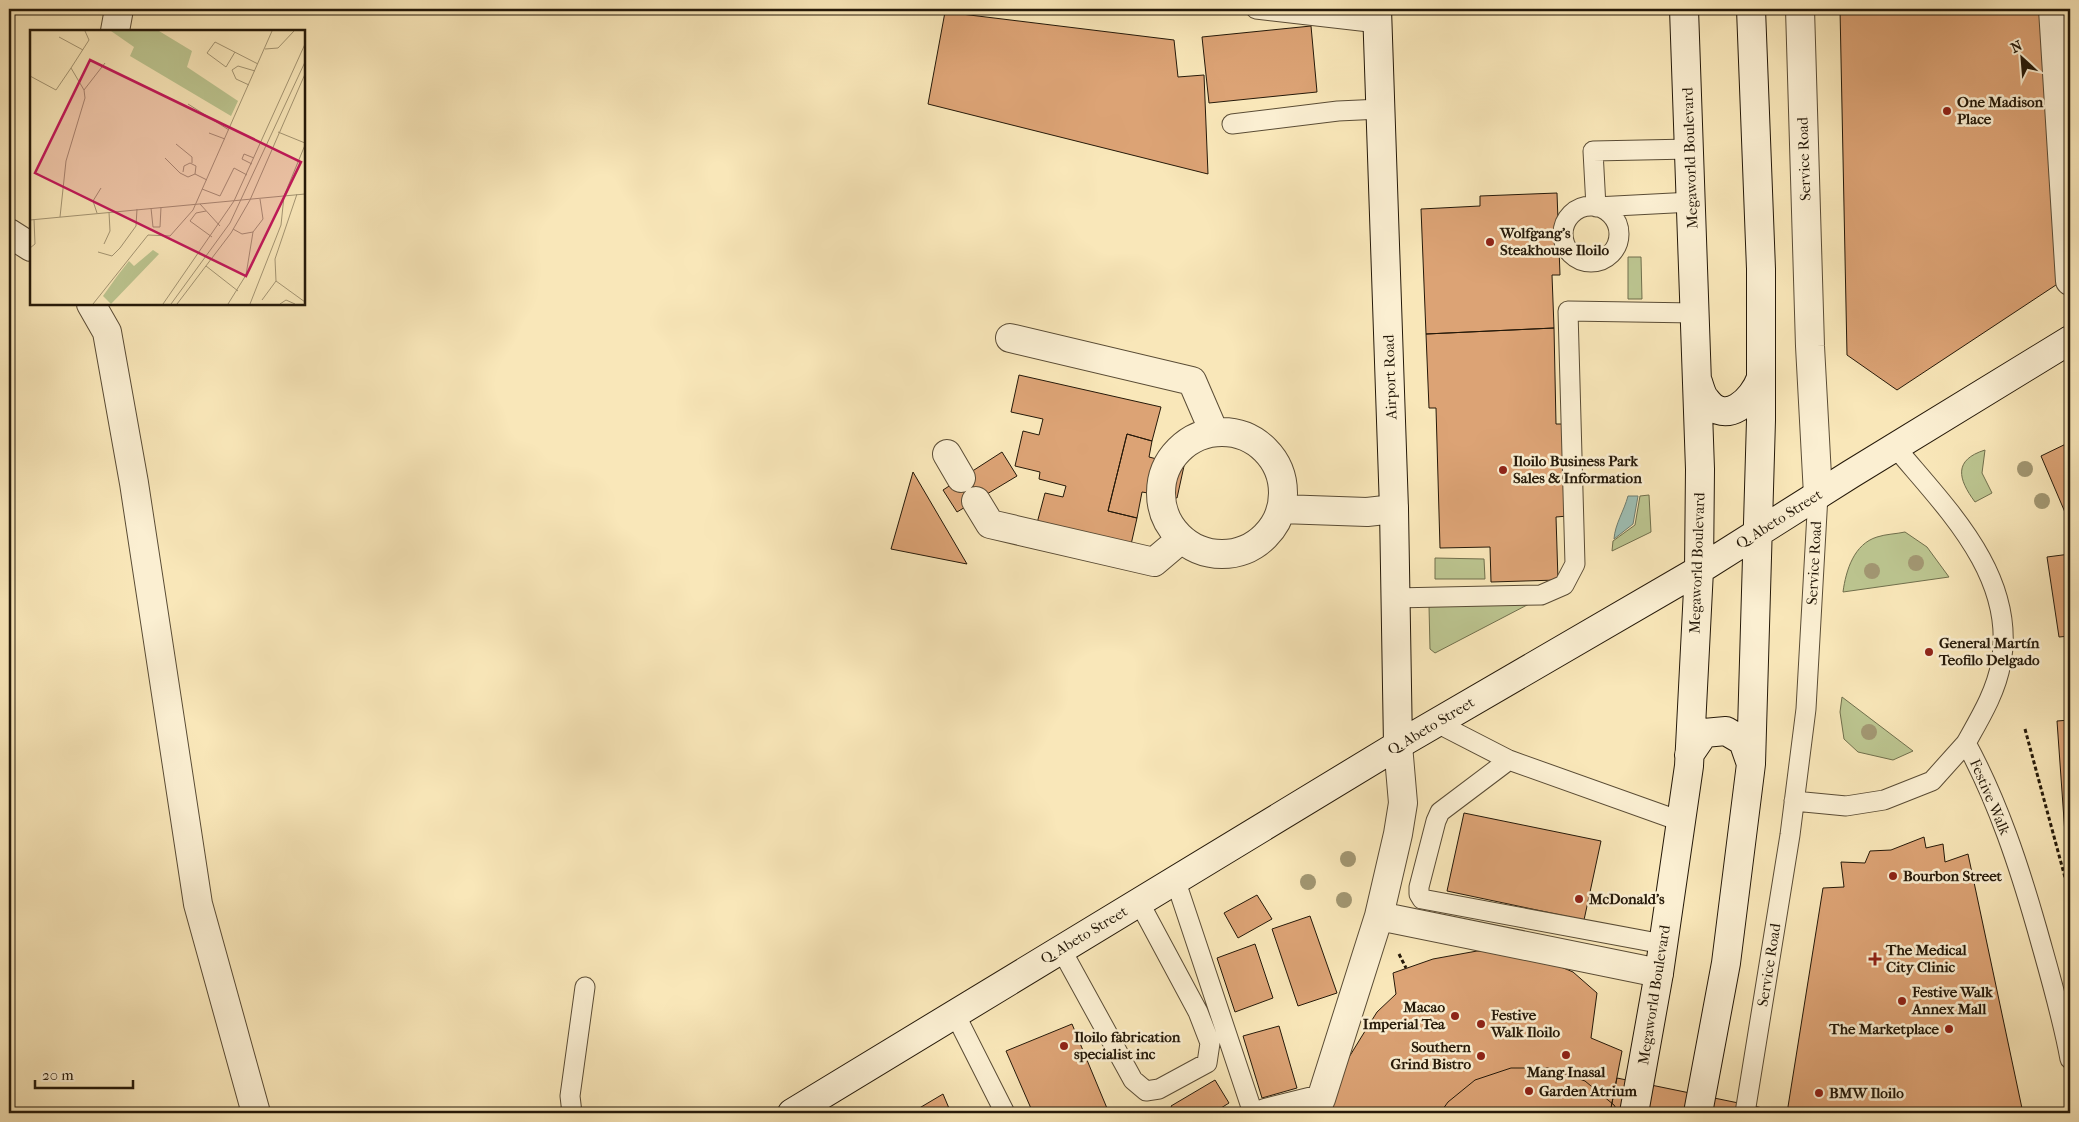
<svg xmlns="http://www.w3.org/2000/svg" width="2079" height="1122" viewBox="0 0 2079 1122" font-family="'IM FELL French Canon',serif">
	<rect width="100%" height="100%" fill="#f9e7b9"/>
	<filter id="stains"><feTurbulence type="fractalNoise" baseFrequency=".004" numOctaves="4"/><feColorMatrix values="0 0 0 0 .2 0 0 0 0 .09 0 0 0 0 .02 0 0 0 .5 -.17"/></filter>
	<radialGradient id="worn" r=".72"><stop offset=".6" stop-color="#630" stop-opacity="0"/><stop offset="1" stop-color="#630" stop-opacity=".3"/></radialGradient>
	<path fill="#bcc590" stroke="#706f4c" d="M1628 257H1641L1642 299H1628Z
		M1985 450 1982 473 1992 493 1975 502C1958 479 1953 460 1985 450Z
		M1649 495 1651 532 1612 551 1613 541 1635 525 1640 496Z
		M1905 532 1927 547 1949 577 1843 592C1846 570 1854 544 1877 537 1886 534 1896 534 1905 532Z
		M1435 558 1484 559 1485 579H1435Z
		M1529 604 1435 653 1430 649 1429 606Z
		M1842 697 1913 751 1893 760 1858 752 1844 739 1840 712Z"/>
	<path fill="#9ebfb4" stroke="#6e7d70" d="M1628 496H1638L1633 524 1614 539C1615 524 1624 511 1628 496Z"/>
	<path fill="#dca375" stroke="#251909" d="M1840 9H2047L2062 281 1897 390 1847 355Z
		M945 12 1174 40 1178 77 1204 75 1208 174 928 104Z
		M1311 26 1317 92 1209 103 1202 37Z
		M1557 193 1560 275H1552L1554 328 1426 334 1421 209 1480 206V196Z
		M1554 328 1556 424H1566L1568 516 1556 517 1558 580 1491 582 1490 547 1440 548 1436 408H1429L1426 334Z
		M1019 375 1161 407 1152 441 1127 434 1108 511 1137 518 1130 549 1036 527 1045 493 1063 497 1066 486 1039 479 1040 472 1015 466 1023 431 1039 435 1043 419 1011 412Z
		M1127 434 1152 441 1149 457 1184 466 1177 498 1142 492 1137 518 1108 511Z
		M2070 442V524L2041 456Z
		M1002 452 1017 476 957 512 943 490Z
		M913 472 967 564 891 549Z
		M2070 554V636L2059 637 2047 557Z
		M2070 720V834H2065L2057 721Z
		M1464 813 1601 841 1584 920 1447 891Z
		M1924 837 1926 848 1943 844 1945 862 1968 854 2023 1113H1787L1823 888 1844 887 1841 862 1865 863 1870 851 1891 850Z
		M1257 895 1272 919 1238 938 1224 913Z
		M1310 916 1337 993 1298 1006 1272 929Z
		M1255 944 1273 998 1235 1012 1217 958Z
		M1477 951 1520 953 1547 961 1573 972 1597 993 1591 1038 1622 1051 1610 1113H1324L1343 1067 1362 1036 1377 1012 1396 994 1393 973 1433 959Z
		M1072 1024 1109 1113H1033L1006 1051Z
		M1279 1026 1297 1088 1262 1098 1243 1036Z
		M1511 1068H1549L1585 1081 1614 1105 1619 1113H1440L1448 1102 1475 1080Z
		M1617 1078 1787 1113H1610Z
		M1215 1080 1229 1103 1213 1113H1175L1171 1106Z
		M943 1094 951 1113H911Z"/>
	<g fill="none" stroke-linecap="round" stroke-linejoin="round">
		<g stroke="#5a4c35" stroke-width="21">
			<path id="lane" d="M1256 9 1378 23
				M1232 124 1338 111 1381 109
				M1690 149 1593 151 1596 207 1692 202
				M1563 234a28 28 0 1 1 56 0a28 28 0 1 1-56 0Z
				M1896 448C1946 508 2017 576 2001 663 1996 692 1980 718 1966 743 1998 802 2019 866 2037 929 2049 972 2062 1015 2070 1059
				M1394 598 1541 595 1564 585 1575 564 1568 311 1695 313
				M1435 722 1509 760 1680 821
				M1509 760 1440 812 1436 821 1419 887V894L1422 899 1663 944
				M1794 801 1846 806 1884 800 1932 781 1966 743
				M1175 879 1253 1113
				M1061 949 1133 1080 1146 1091 1159 1089 1207 1063 1210 1043 1198 1012 1139 902
				M955 1014 1005 1113
				M572 1113 570 1096 585 987
				M1745 1113 1790 835 1806 709 1818 495"/>
		</g>
		<g stroke="#5a4c35" stroke-width="30">
			<path id="street" d="M1800 9 1810 346 1818 495
				M2053 9 2070 281
				M115 31 119 9
				M9 233 31 247
				M91 304 107 332 134 483 198 904 256 1113
				M1010 338 1192 381 1214 432
				M1161 493a61 61 0 1 1 122 0a61 61 0 1 1-122 0Z
				M947 454 961 478
				M976 501 990 524 1154 562 1180 540
				M1281 509 1367 512 1394 509
				M1379 916 1659 973
				M1265 1113 1321 1099 1379 916 1398 834 1403 803 1398 745"/>
		</g>
		<g stroke="#251909" stroke-width="30">
			<path id="secondary" d="M1377 9 1394 509 1398 745
				M1698 382C1700 388 1702 396 1706 400 1726 427 1753 400 1761 378
				M1689 755 1704 733 1726 731 1743 741 1751 764
				M792 1113 1398 745 1699 570 1851 474 2070 340
				M1634 1113 1659 973 1689 766 1699 570 1700 469 1684 9
				M1698 1113 1726 963 1751 764 1761 420V269L1751 9"/>
		</g>
		<path stroke="#251909" stroke-width="3" stroke-dasharray="4 2.5" stroke-linecap="butt" d="M2025 729 2070 896
			M1399 954 1406 968"/>
		<use href="#lane" stroke="#fbefd2" stroke-width="19"/>
		<use href="#street" stroke="#fbefd2" stroke-width="28"/>
		<use href="#secondary" stroke="#fbefd2" stroke-width="28"/>
	</g>
	<g fill="#a29772">
		<circle cx="2025" cy="469" r="8"/>
		<circle cx="2042" cy="501" r="8"/>
		<circle cx="1916" cy="563" r="8"/>
		<circle cx="1872" cy="571" r="8"/>
		<circle cx="1869" cy="732" r="8"/>
		<circle cx="1348" cy="859" r="8"/>
		<circle cx="1308" cy="882" r="8"/>
		<circle cx="1344" cy="900" r="8"/>
	</g>
	<g fill="#8f2418" stroke="#fbefd2" stroke-width="2">
		<circle cx="1947" cy="111" r="5"/>
		<circle cx="1490" cy="242" r="5"/>
		<circle cx="1503" cy="470" r="5"/>
		<circle cx="1929" cy="652" r="5"/>
		<circle cx="1893" cy="876" r="5"/>
		<circle cx="1579" cy="899" r="5"/>
		<path d="M1872.5 951.5h5v5h5v5h-5v5h-5v-5h-5v-5h5z"/>
		<circle cx="1902" cy="1001" r="5"/>
		<circle cx="1455" cy="1016" r="5"/>
		<circle cx="1481" cy="1024" r="5"/>
		<circle cx="1949" cy="1029" r="5"/>
		<circle cx="1064" cy="1046" r="5"/>
		<circle cx="1566" cy="1055" r="5"/>
		<circle cx="1481" cy="1056" r="5"/>
		<circle cx="1529" cy="1091" r="5"/>
		<circle cx="1819" cy="1093" r="5"/>
	</g>
	<g text-anchor="middle" stroke-width="5" stroke-linejoin="round" paint-order="stroke">
		<g font-size="15" font-weight="bold" fill="#251909" stroke="#fbefd2" text-anchor="start">
			<text x="1957" y="107">One Madison<tspan x="1957" dy="17">Place</tspan></text>
			<text x="1500" y="238">Wolfgang's<tspan x="1500" dy="17">Steakhouse Iloilo</tspan></text>
			<text x="1513" y="466">Iloilo Business Park<tspan x="1513" dy="17">Sales &amp; Information</tspan></text>
			<text x="1939" y="648">General Martín<tspan x="1939" dy="17">Teofilo Delgado</tspan></text>
			<text x="1903" y="881">Bourbon Street</text>
			<text x="1589" y="904">McDonald's</text>
			<text x="1886" y="955">The Medical<tspan x="1886" dy="17">City Clinic</tspan></text>
			<text x="1912" y="997">Festive Walk<tspan x="1912" dy="17">Annex Mall</tspan></text>
			<text x="1445" y="1012" text-anchor="end">Macao<tspan x="1445" dy="17">Imperial Tea</tspan></text>
			<text x="1491" y="1020">Festive<tspan x="1491" dy="17">Walk Iloilo</tspan></text>
			<text x="1939" y="1034" text-anchor="end">The Marketplace</text>
			<text x="1074" y="1042">Iloilo fabrication<tspan x="1074" dy="17">specialist inc</tspan></text>
			<text x="1471" y="1052" text-anchor="end">Southern<tspan x="1471" dy="17">Grind Bistro</tspan></text>
			<text x="1566" y="1077" text-anchor="middle">Mang Inasal</text>
			<text x="1539" y="1096">Garden Atrium</text>
			<text x="1829" y="1098">BMW Iloilo</text>
		</g>
		<g font-size="15" fill="#251909" stroke="#fbefd2">
			<text transform="translate(1690 158) rotate(-92)" y="5">Megaworld Boulevard</text>
			<text transform="translate(1804 159) rotate(-92)" y="5">Service Road</text>
			<text transform="translate(1390 377) rotate(-92)" y="5">Airport Road</text>
			<text transform="translate(1779 519) rotate(-32)" y="5">Q. Abeto Street</text>
			<text transform="translate(1697 563) rotate(-88)" y="5">Megaworld Boulevard</text>
			<text transform="translate(1814 563) rotate(-87)" y="5">Service Road</text>
			<text transform="translate(1431 726) rotate(-31)" y="5">Q. Abeto Street</text>
			<text transform="translate(1990 797) rotate(67)" y="5">Festive Walk</text>
			<text transform="translate(1084 935) rotate(-31)" y="5">Q. Abeto Street</text>
			<text transform="translate(1769 965) rotate(-81)" y="5">Service Road</text>
			<text transform="translate(1654 995) rotate(-81)" y="5">Megaworld Boulevard</text>
		</g>
	</g>
	<g transform="translate(30 30)">
		<rect width="275" height="275" fill="#f9e7b9"/>
		<path d="M81 1H129L162 21 157 37 208 71 201 86 100 26 104 17ZM123 220 129 224 81 274 73 266 88 245 99 231 104 236Z" fill="#bcc590"/>
		<path fill="none" stroke="#a49573" stroke-width="1" d="M29 7 53 20M235 19 248 18 264 1M205 22 196 37 177 23 185 12 187 13 228 34M0 46 26 60 41 38M219 55 206 49 202 40 208 36 225 41M54 60 75 33M158 74 199 100M248 102 275 113M179 103 195 109M146 114 162 127V133M135 128 150 143 158 147 165 144 177 150M222 134 212 129 214 124 224 128M153 142 154 136 160 133 166 136 165 144M172 159 190 166 204 138 217 145M170 174 190 196M121 178 123 197H130L131 177M176 181 166 183 160 191 182 207M67 183 63 171 71 158M30 187 36 131 55 68 54 60 41 38 59 10 55 1M0 190 275 164M203 199 212 204 223 202M74 214 80 201 79 182M0 218 5 214 4 189M68 222 82 226 90 218 106 196 107 179M176 236 208 261M246 251 275 272M232 270 246 251 245 229 267 164M63 274 118 205 140 206 163 180 242 1M133 274 204 171 275 14M141 274 200 193 275 32M147 274 201 203 220 170 275 44M198 274 216 245 223 202 233 189 230 169M220 274 251 195 254 166 275 115M250 274 256 270 265 274"/>
		<path fill="#c2185b" fill-opacity="0.15" stroke="#c2185b" stroke-width="2.5" d="M60 30 271 132 216 246 5 143Z"/>
		<rect width="275" height="275" fill="none" stroke="#251909" stroke-width="2.5"/>
	</g>
	<rect width="2079" height="1122" fill="none" stroke="#f9e7b9" stroke-width="30"/>
	<rect x="10" y="10" width="2059" height="1102" fill="none" stroke="#251909" stroke-width="2.5"/>
	<rect x="15" y="15" width="2049" height="1092" fill="none" stroke="#251909"/>
	<g transform="translate(2022 58) rotate(334)" stroke="#fbefd2" stroke-width="4" paint-order="stroke">
	<path d="M0-4L9 19L0 12L-9 19Z" fill="#251909"/>
	<text y="-8" font-size="14" font-weight="bold" text-anchor="middle" fill="#251909">N</text>
	</g>
	<path d="M35 1080v8h98v-8" fill="none" stroke="#251909" stroke-width="2.5"/>
	<text x="42" y="1080" font-size="15" fill="#251909" stroke="#fbefd2" stroke-width="4" paint-order="stroke">20 m</text>
	<rect width="100%" height="100%" filter="url(#stains)"/>
	<rect width="100%" height="100%" fill="url(#worn)"/>
</svg>
